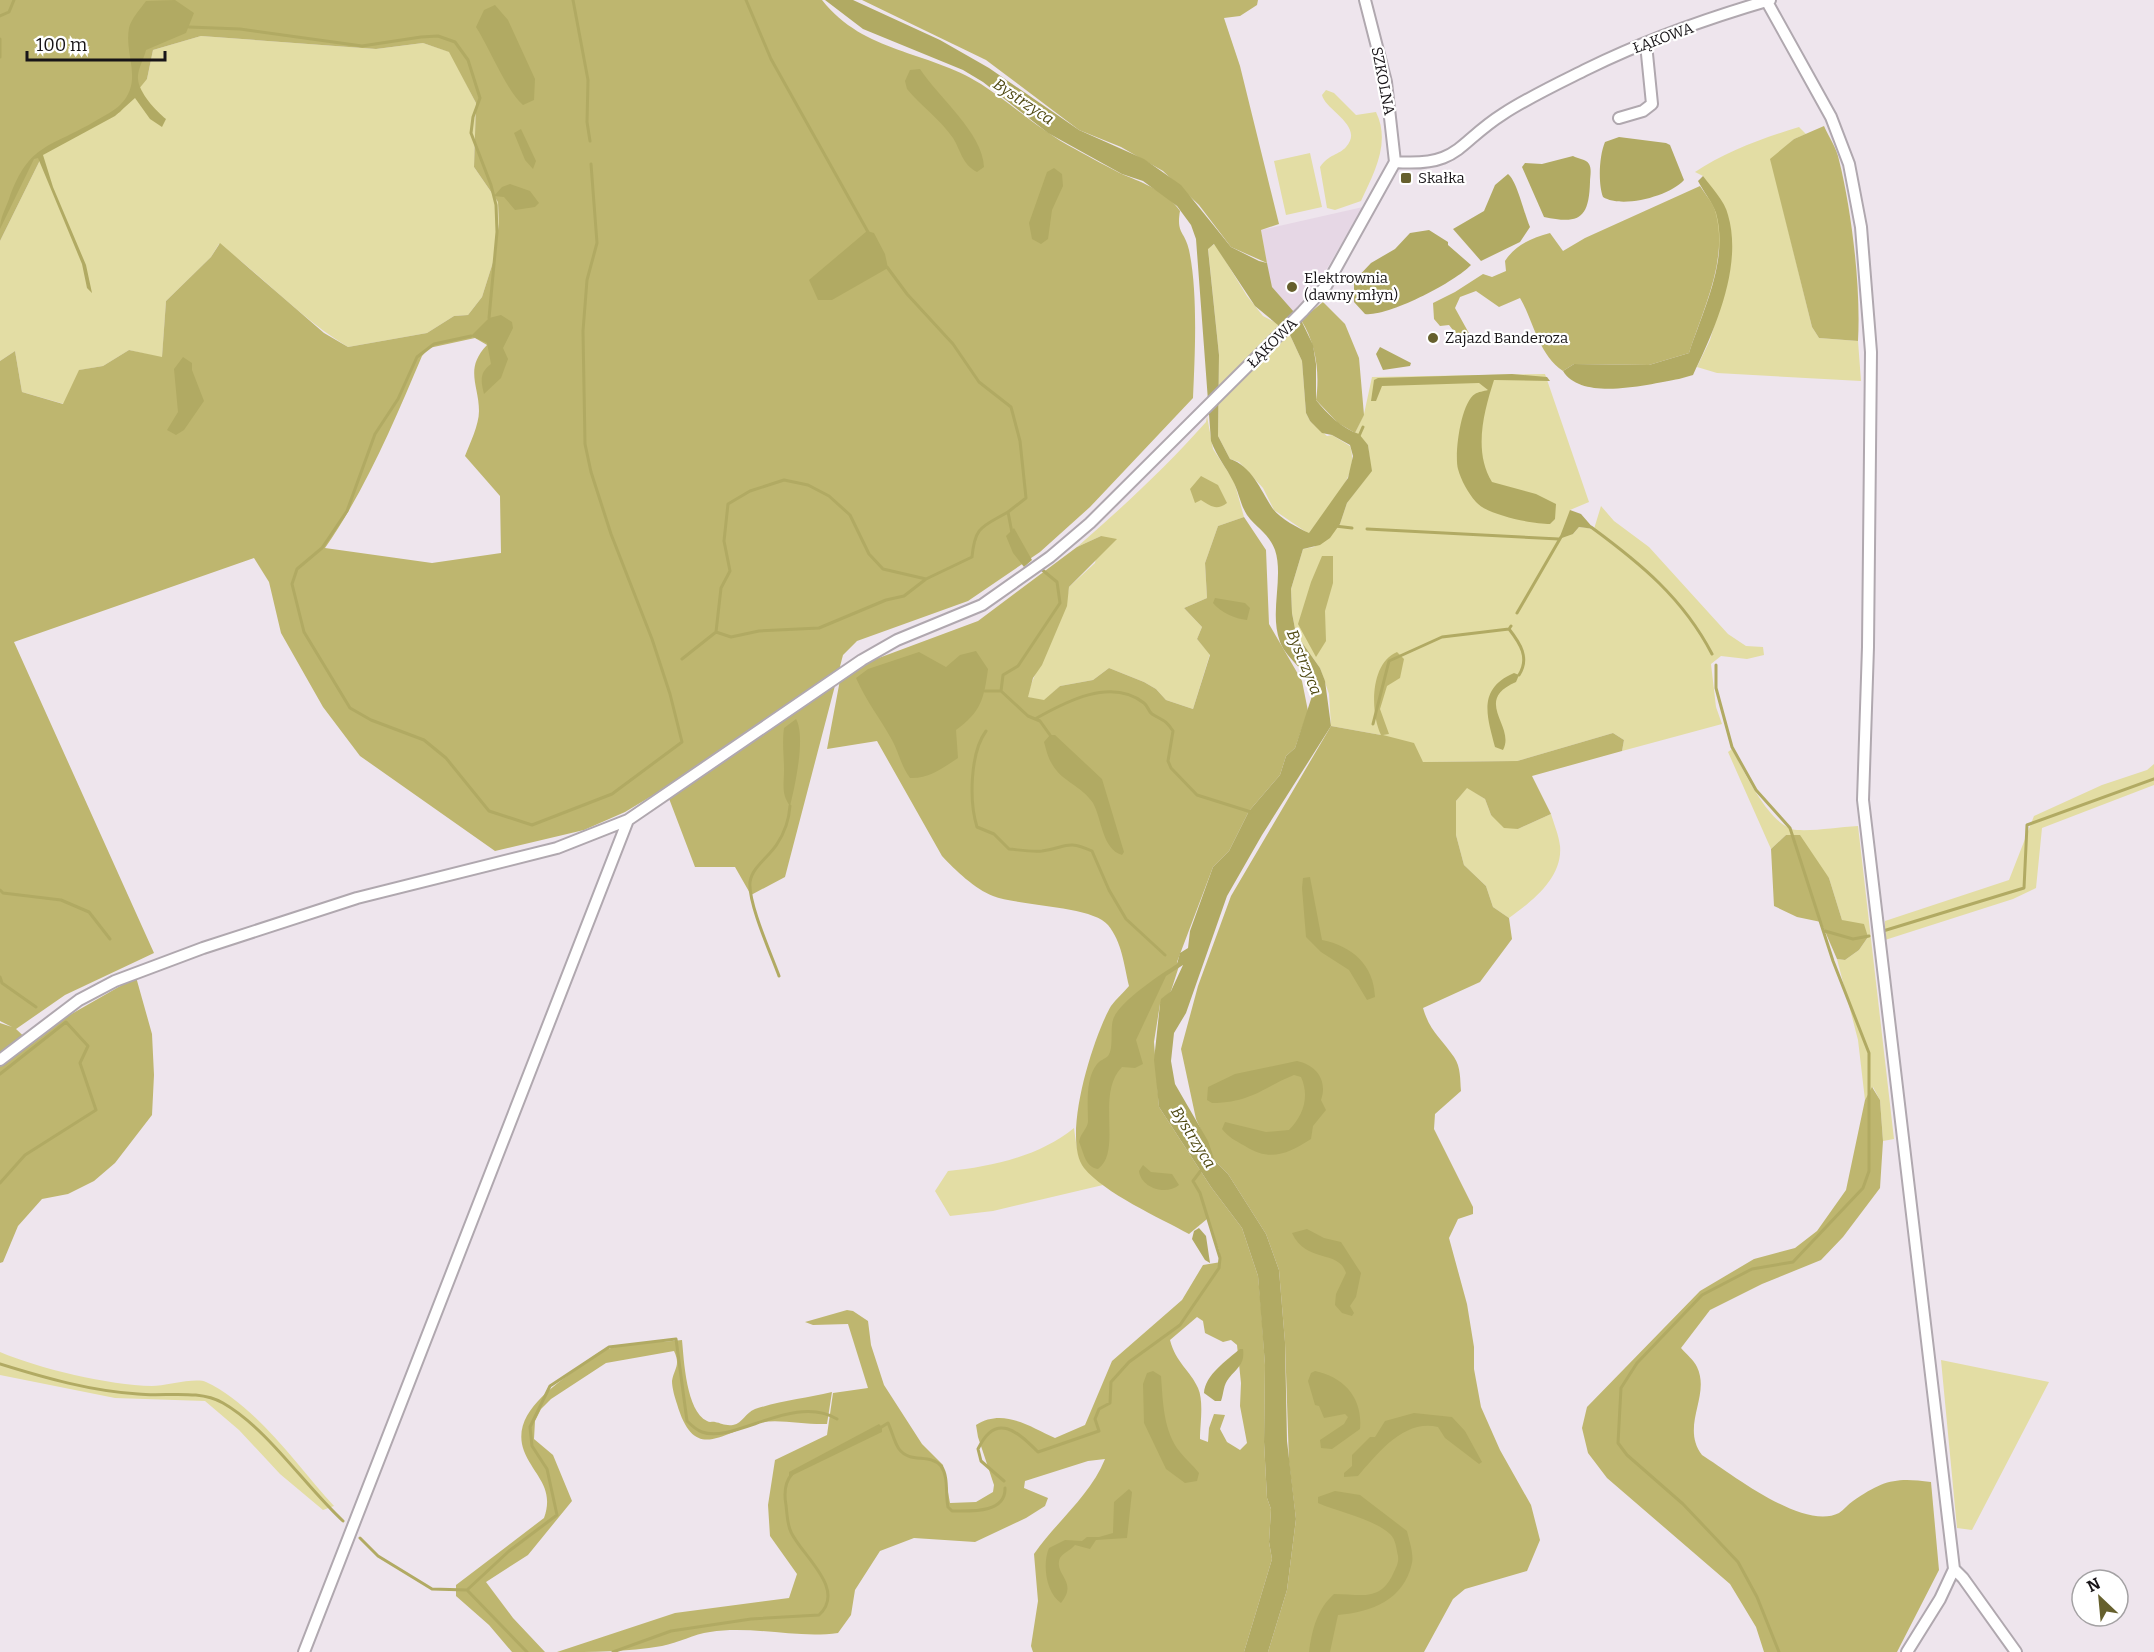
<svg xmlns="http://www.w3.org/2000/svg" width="2154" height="1652" viewBox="0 0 2154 1652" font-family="Bitter,serif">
	<rect width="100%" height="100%" fill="#eee5ed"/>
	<path fill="#e6d7e5" d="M1363 207 1318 284 1274 334 1269 275 1261 230Z"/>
	<path fill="#e3dda4" d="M201 36 376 49 423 43 450 52 476 103 474 167 498 202 499 223 494 259 482 297 468 315 454 316 427 333 348 347C300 318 264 277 219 244L211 257 166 301 162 358 129 350 103 366 80 370 64 404 22 392 15 351 0 361V241L45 150 147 79 153 50Z
		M1326 90 1334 93 1356 115 1376 112C1391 143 1374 173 1361 201L1335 210 1327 208 1320 167C1329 154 1339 155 1346 147 1365 126 1325 110 1322 95Z
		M1799 127 1806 134 1794 139 1771 160 1812 327 1819 338 1858 341 1861 381 1717 373 1697 367 1710 340 1727 282 1703 176 1695 172C1725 152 1763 138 1799 127Z
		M1310 153 1322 207 1286 215 1274 161Z
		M1215 244 1247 296 1263 316 1282 326 1290 335 1302 361 1306 413 1310 421 1327 436 1332 435 1350 446C1361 478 1325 508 1309 534L1274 510 1263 488 1239 462 1230 459 1218 436 1219 355 1208 248Z
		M1545 374 1589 502 1570 510 1573 534 1579 527 1594 529 1601 506 1614 521 1649 547 1728 634 1746 646 1763 647 1764 655 1747 659 1721 656 1711 664 1716 707 1722 724 1622 751 1624 740 1613 733 1517 761 1423 762 1381 735 1331 726 1329 694 1320 668 1296 634 1292 613 1291 589 1303 549 1314 547 1340 524 1347 503 1371 471 1368 445 1355 433 1364 414 1372 377Z
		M1207 416 1213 449 1234 481 1244 517 1218 526 1205 563 1207 598 1184 608 1202 627 1197 639 1210 654 1193 709 1166 700 1156 689 1144 682 1109 668 1093 680 1060 686 1044 701 1027 697C1038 659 1064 628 1069 587L1095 563 1101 536 1077 547C1123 507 1166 467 1206 422Z
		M1732 749C1744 771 1770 828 1797 830 1817 831 1838 827 1858 826L1894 1139 1883 1141 1880 1100 1873 1087 1865 1100 1858 1040 1837 959 1845 960 1859 950 1868 937 1842 920 1829 878 1786 835 1771 849 1728 752Z
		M2154 764V785L2042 828 2036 888 2013 899 1885 940V921L2009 880 2034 816 2102 785 2147 770Z
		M1467 787 1485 799 1491 815 1518 829 1551 814C1554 824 1559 836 1560 846 1563 878 1531 902 1509 918L1493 907 1486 886 1464 865 1456 835V801Z
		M1074 1128C1078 1159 1079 1164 1103 1185L993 1211 950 1216 935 1191 948 1171C991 1167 1040 1156 1074 1128Z
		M0 1352C40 1369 108 1385 152 1386 165 1386 196 1377 206 1382 257 1406 297 1466 334 1506L323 1510 280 1474 239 1430 205 1401 115 1398 0 1375Z
		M1941 1360 2049 1382 1972 1530 1957 1528Z"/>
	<path fill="#beb66f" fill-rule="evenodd" d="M0 0H822C865 54 927 50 981 84 1013 105 1041 131 1075 149 1090 157 1109 168 1124 175 1144 183 1167 192 1180 211 1176 234 1185 231 1189 250 1198 292 1195 354 1193 398L1090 507 1040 552 968 601 857 641 843 655 785 877 751 895 735 867H695L665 788 625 812 584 830 495 851 360 756 323 707 281 633 269 582 254 558 14 642 154 953 65 995 16 1029 32 1044 68 1016 136 977 152 1034 154 1075 152 1115 115 1163 94 1181 68 1194 42 1199 18 1226 3 1262 0 1263V1023L12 1027 0 1021V361L15 351 22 392 63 404 79 370 103 366 129 350 162 357 166 301 211 257 220 243 324 333 348 347 427 333 454 316 468 315 482 297 494 259 499 223 498 202 474 167 476 103 449 52 423 43 376 49 201 36 153 50 147 79 120 112 45 150 0 241ZM475 338 487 345C464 369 479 385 479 411 479 425 470 443 465 456L500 496 501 553 432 563 325 548C366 489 394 422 422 356L429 348Z
		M862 0H1258L1257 5 1240 16 1224 18 1240 66 1279 224 1261 230 1267 263 1231 247 1199 205 1163 171 1121 147 1079 130 986 60Z
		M1824 126C1829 137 1837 149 1839 160 1852 212 1861 289 1858 341L1819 338 1812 327 1770 159 1794 139Z
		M1700 186C1705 194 1714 204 1716 214 1728 261 1703 309 1689 353L1649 365 1574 364 1563 371C1538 354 1534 322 1520 298L1499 307 1476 291 1460 297 1455 308 1471 337 1460 339 1449 325 1440 326 1434 319 1433 303 1455 292 1483 274 1492 277 1506 271 1505 261C1516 244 1532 238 1550 233L1563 251 1585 238Z
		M1323 302 1345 324 1359 358 1364 415 1355 433 1338 423 1316 400C1320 373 1316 343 1301 320Z
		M1201 476 1218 485 1227 503C1216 511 1211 506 1201 500L1195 503 1190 489Z
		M1244 517 1266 550 1269 624 1302 681 1308 711 1295 748 1286 756 1280 775 1249 811 1229 851 1213 867 1177 962 1179 966 1171 991 1160 1004 1154 1042 1159 1107 1211 1187 1242 1228 1258 1276 1261 1307 1265 1365 1264 1442 1267 1498 1271 1509 1269 1542 1272 1559 1244 1652H1033L1031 1646 1038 1601 1034 1554C1056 1522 1090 1496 1105 1459L1088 1461 1025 1481 1024 1488 1048 1498 1045 1506 1026 1518 975 1542 914 1538 880 1551 855 1590 851 1615 838 1633C796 1639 752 1625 710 1632 694 1634 678 1643 662 1646 627 1652 592 1652 557 1652L675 1613 789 1598 797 1574 770 1536 768 1505 775 1460 827 1435 833 1393 868 1388 848 1324 813 1325 805 1322 847 1310 853 1311 868 1321 871 1345 884 1385 922 1444 943 1465 950 1503 976 1502 993 1492 994 1485 978 1437 976 1425C1003 1408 1029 1426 1055 1438L1085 1425 1112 1361 1182 1300 1203 1265 1221 1262 1219 1250 1207 1219 1189 1234C1160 1218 1104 1193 1084 1168 1061 1139 1093 1037 1111 1006 1116 999 1124 992 1129 986 1124 965 1122 942 1108 925 1093 906 1019 906 993 896 975 889 955 870 942 856L877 741 827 749 840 680 876 659 978 621 1077 547 1101 536 1117 539 1069 587 1067 606 1042 665 1033 678 1028 697 1044 700 1060 686 1093 680 1109 668 1144 682 1156 689 1166 700 1193 709 1210 655 1197 639 1202 627 1184 608 1207 598 1205 563 1218 526ZM1197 1317 1203 1321 1205 1333 1223 1342 1231 1340 1237 1345 1241 1383 1240 1406 1247 1443 1240 1450 1227 1442 1220 1429 1225 1415 1214 1414 1209 1428 1208 1442 1200 1439C1200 1425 1204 1401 1198 1388 1190 1370 1176 1363 1170 1340Z
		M1322 556H1333V583L1325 611 1326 641 1316 657 1298 624 1311 582Z
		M1397 652 1404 659 1400 678 1387 686 1380 709 1389 734 1383 735 1414 743 1423 762 1517 761 1613 733 1624 740 1622 751 1532 776 1551 814 1518 829 1504 828 1491 815 1485 799 1467 788 1456 801V835L1464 865 1486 886 1493 907 1509 918 1512 939 1480 982 1423 1008C1430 1032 1441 1038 1454 1057 1461 1067 1460 1080 1461 1091L1435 1114 1434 1129 1473 1207V1214L1458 1219 1449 1238 1467 1304 1474 1347V1369L1481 1407 1500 1450 1531 1505 1540 1540 1527 1571 1465 1589 1453 1599 1424 1652H1268L1287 1590 1296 1519 1289 1462 1285 1342 1279 1270 1266 1234 1228 1174 1215 1161 1196 1119 1181 1049 1198 986 1231 896 1331 726 1381 735C1370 712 1370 663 1397 652Z
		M1786 835H1800L1829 878 1842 920 1864 924 1868 937 1859 950 1845 960 1837 959 1821 922 1797 917 1774 906 1771 849Z
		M1872 1087 1880 1100 1883 1141 1880 1188 1843 1237 1821 1260 1762 1284 1710 1310 1681 1348C1686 1354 1694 1360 1697 1367 1711 1396 1680 1426 1702 1455 1732 1474 1803 1531 1839 1513 1844 1510 1848 1504 1853 1501 1883 1480 1896 1477 1931 1482L1939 1570 1897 1652H1764L1756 1627 1730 1584 1607 1478 1588 1453 1582 1428 1587 1407 1700 1291 1754 1259 1795 1248 1817 1231 1846 1190 1865 1100Z
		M682 1340C684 1360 686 1411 707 1421 710 1423 713 1421 715 1422 721 1423 725 1426 733 1425 743 1423 745 1413 755 1409 780 1401 806 1398 832 1392L827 1424C807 1425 781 1419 763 1422 722 1431 695 1465 677 1404 675 1398 672 1388 672 1381 674 1368 681 1366 674 1351L606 1363 551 1399 541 1409 535 1421 534 1439 553 1455 572 1501 528 1555 486 1582 513 1618 545 1652H512L489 1625 456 1596V1585L544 1518C555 1487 534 1476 524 1451 510 1414 554 1386 578 1368 586 1363 595 1353 604 1350 628 1342 657 1343 682 1340Z"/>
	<path fill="#b1aa63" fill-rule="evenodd" d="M175 0 194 13 186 33 146 50C144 59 137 70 138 79 139 93 156 111 166 119L162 127 150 119 135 98 115 116 43 155 53 187 86 265 92 293 87 288 82 264 38 158 34 159 0 229C0 218 5 210 9 199 29 142 51 148 97 120 104 116 114 111 120 105 144 81 124 56 129 28 131 19 141 8 146 1Z
		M825 0H853L940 40 989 68 1079 130 1144 159 1181 185 1231 247 1259 261 1267 263 1272 287 1301 320 1313 345 1316 364V400C1327 414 1343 429 1359 434L1368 445 1372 471 1347 503 1340 524 1330 538 1320 545 1303 549 1291 589 1292 613 1296 634 1320 668 1325 681 1331 726 1262 835 1227 896 1186 1013 1174 1033 1171 1061 1175 1084 1208 1141 1215 1161 1228 1174 1266 1234 1279 1270 1285 1342 1287 1441 1296 1519 1287 1590 1268 1652H1244L1272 1559 1269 1542 1271 1509 1267 1498 1264 1442 1265 1365 1258 1276 1242 1228 1211 1187 1159 1107 1154 1060 1160 1004 1161 999 1171 991 1183 965 1166 976 1136 1040 1143 1064 1135 1068 1122 1067C1095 1094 1123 1151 1098 1169 1085 1167 1084 1153 1079 1142 1080 1134 1087 1129 1088 1122 1088 1105 1085 1079 1097 1064 1100 1060 1105 1059 1108 1056 1114 1049 1110 1029 1113 1020 1117 1003 1161 974 1177 964L1180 953 1188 948 1190 931 1213 867 1229 851 1249 811 1280 775 1286 756 1295 748 1312 696C1314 674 1287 661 1280 642 1269 613 1284 577 1275 550 1268 532 1257 529 1247 515 1240 504 1239 492 1233 481 1226 467 1217 457 1211 441L1196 239 1191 225 1177 206 1143 181 1122 174 1048 133 983 82 963 70 863 29ZM1214 244 1255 306 1290 335 1302 361 1306 413 1310 421 1322 433 1332 435 1350 445 1353 456 1348 478 1309 533C1298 528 1281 519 1273 509 1261 491 1252 466 1230 459L1218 436 1219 355 1208 249Z
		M495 5 508 20 535 79 534 100 523 105C506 90 490 49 476 27L484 10Z
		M920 69C938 97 983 133 984 167L977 172C962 164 961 151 953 138 940 119 921 106 907 89L905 81 910 70Z
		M521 129 536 161 533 169 525 160 514 133Z
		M1619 137 1666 143 1670 145 1684 180C1670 196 1622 209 1603 197 1598 184 1599 156 1605 142Z
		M1573 156C1578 159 1586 159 1589 164 1592 169 1590 177 1590 182 1589 220 1578 224 1544 217L1522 167 1525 163 1542 164Z
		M1054 168 1062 174 1063 186 1052 210 1048 239 1041 244 1032 239 1029 223 1047 172Z
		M1508 174C1517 181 1524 213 1530 227L1520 242 1481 261 1453 229 1484 211 1495 185Z
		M1703 176C1711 187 1725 201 1728 215 1743 266 1715 329 1693 375L1679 379C1649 384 1582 402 1563 371L1574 364 1649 365 1689 353C1703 310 1729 260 1716 213 1713 203 1703 191 1698 181Z
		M510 184 530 191 539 203 535 207 515 210 504 197 494 196 502 187Z
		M1429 230 1448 242V245L1471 265C1455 282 1388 317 1365 314L1354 302V281L1371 263 1395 249 1410 233Z
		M867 231 874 233 885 254 888 268 832 300H818L809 280Z
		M501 315 512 322 513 328 503 348 508 359 501 378 484 394C481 381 479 373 491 364L487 343 471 336 489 318Z
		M1380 347 1411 363 1410 366 1383 370 1376 354Z
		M183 357 192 363V370L204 401 184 430 176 435 167 430 178 412 174 369Z
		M1512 374 1547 377 1550 381 1494 380C1484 411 1473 451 1492 482L1536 494 1556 504 1555 519 1550 524C1532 524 1487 515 1476 502 1468 493 1461 480 1458 469 1454 454 1461 402 1475 394 1478 392 1484 391 1488 390L1479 383 1382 386 1376 401H1371L1374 380 1378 378Z
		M1570 510 1581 514 1594 529 1579 527 1573 534 1559 539Z
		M1014 528 1032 560 1024 567 1013 553 1006 536Z
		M1215 598 1245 603 1250 608 1247 620C1235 619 1220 612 1213 603Z
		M976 651 988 669C984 699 981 712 956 730L958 758C943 768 928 779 910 778 901 766 899 753 892 740 880 718 866 701 856 678L868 669 919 652 946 667 960 655Z
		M1514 673 1519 675 1516 682C1472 701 1516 726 1503 750L1495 747C1487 716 1477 689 1514 673Z
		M796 719C806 736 795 786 790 806 781 793 784 785 784 770 784 755 782 743 784 728Z
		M1050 735H1055L1102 779 1124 852 1122 855C1102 849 1102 819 1093 803 1082 786 1061 781 1052 764 1048 758 1046 749 1044 742Z
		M1310 877 1322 940C1352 946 1374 965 1375 997L1367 1000 1349 970 1321 952 1306 937 1302 888 1303 878Z
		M1297 1061C1316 1065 1328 1080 1321 1100L1326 1110 1313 1126 1311 1139C1288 1154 1270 1162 1245 1146 1236 1141 1228 1137 1222 1129L1225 1122 1266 1132 1289 1130C1303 1116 1310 1097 1301 1077L1294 1075C1260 1089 1252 1102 1212 1103L1207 1100 1208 1087 1235 1074Z
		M1143 1165 1151 1172 1172 1174 1179 1185C1166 1196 1141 1188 1139 1171Z
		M1199 1228 1206 1236 1210 1263 1205 1260 1192 1239 1194 1231Z
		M1307 1229 1324 1238 1341 1242 1361 1273 1356 1297 1350 1306 1354 1313 1352 1316 1342 1313 1335 1305 1336 1294 1346 1273C1339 1249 1306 1264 1292 1233Z
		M1240 1349H1243C1245 1364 1238 1367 1229 1378 1223 1385 1224 1393 1221 1401H1215L1204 1393C1205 1375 1227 1360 1240 1349Z
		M1153 1371 1161 1376C1163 1401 1163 1431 1180 1452 1186 1460 1193 1465 1199 1473L1197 1481 1185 1483 1166 1469 1144 1423 1143 1384 1147 1373Z
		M1315 1371C1344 1377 1363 1398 1360 1429L1332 1449 1321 1448 1320 1440 1344 1424 1348 1417 1345 1414 1324 1418 1319 1406 1315 1405 1308 1381 1311 1373Z
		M1414 1413 1452 1417 1465 1431 1482 1462 1479 1464 1445 1438 1438 1427C1404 1419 1378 1453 1358 1476L1344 1477V1473L1352 1466V1455L1370 1437H1375L1385 1421Z
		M879 1424 882 1427V1432L789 1477V1472Z
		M1129 1489 1132 1492 1127 1538 1096 1540 1090 1549 1075 1545C1071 1550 1063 1553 1060 1558 1053 1575 1079 1581 1061 1603 1046 1593 1042 1564 1049 1548L1065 1540 1082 1541 1087 1537H1099L1113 1533 1114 1502Z
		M1335 1491 1360 1495 1407 1531C1409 1540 1414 1554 1412 1563 1404 1600 1372 1612 1338 1615L1330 1652H1309C1312 1630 1317 1609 1334 1594 1361 1594 1380 1602 1393 1574 1396 1567 1399 1563 1398 1556 1396 1548 1396 1540 1390 1534 1374 1519 1338 1512 1318 1503V1497Z"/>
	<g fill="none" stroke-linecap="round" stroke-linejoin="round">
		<path stroke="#b1aa63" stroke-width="3" d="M573 0 588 80 587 122 590 141
			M746 0 771 59 868 232
			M0 16 9 12 14 0
			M189 27 240 29 362 46 421 37 438 36 455 42 468 60 480 98 473 117 471 133 491 185 496 205 497 232 489 318
			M0 39V57
			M887 267 907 294 953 344 979 382 1011 407 1020 441 1026 498 1008 512 1012 533
			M471 336 434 344 417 357 398 399 375 434 347 511 322 548 297 569 292 584 304 632 350 708 371 720 424 740 446 758 489 811 532 825 612 794 682 742 670 694 652 639 611 534 591 472 585 444 583 331 587 280 597 243 591 164
			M1359 436 1363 427
			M1335 526 1352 528
			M1591 527C1640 563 1683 598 1712 654
			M1367 529 1559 539
			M1517 613 1561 537
			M1509 629C1520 643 1530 658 1519 675
			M716 632 731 637 759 631 819 628 886 600 904 596 926 579
			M682 659 716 632 721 588 730 571 724 541 728 504 750 491 784 480 808 485 829 496 850 515 869 554 883 569 926 579 972 557C975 526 982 527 1008 512
			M1716 665V688L1732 747 1756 790 1790 828 1833 961 1869 1053V1171L1863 1188 1793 1262 1752 1269 1702 1295 1637 1363 1621 1388 1618 1443 1627 1455 1683 1504 1738 1562 1757 1597 1779 1652
			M985 691H1001L1003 675 1018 666 1060 603 1057 582 1040 568
			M1001 691 1028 716 1040 721 1050 735
			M1035 719C1065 702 1111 677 1144 703 1148 706 1148 711 1152 714 1163 721 1165 719 1173 731L1168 761 1171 768 1197 795 1251 812
			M1373 724 1389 661 1442 637 1509 629 1511 626
			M986 731C970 753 969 801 977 827L994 834 1009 849C1020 850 1031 852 1042 851 1066 848 1066 839 1092 851L1109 890 1126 919 1165 955
			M0 890 3 893 61 900 89 912 110 939
			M1825 931 1853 939 1869 936
			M1883 931 2024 888 2027 825 2154 779
			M779 976C771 954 748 903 750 882 752 867 769 857 777 844 785 832 789 820 790 806
			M0 977 2 983 36 1007
			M0 1074 66 1022 88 1046 80 1063 96 1110 25 1155 0 1183
			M0 1364C45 1378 91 1391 138 1394 165 1397 198 1389 223 1403 267 1428 305 1486 343 1521
			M880 1428 888 1423C892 1431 894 1442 899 1449 910 1464 930 1453 941 1466 949 1477 945 1494 948 1507L952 1511C969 1511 1006 1514 1005 1488
			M1004 1481 981 1461 978 1449C996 1411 1018 1432 1038 1452L1099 1431 1095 1419 1099 1409 1110 1403 1111 1382 1129 1362 1180 1325 1219 1268 1220 1258 1200 1193 1193 1181 1202 1169
			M360 1538 378 1556 432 1589 467 1590 509 1551 557 1515 547 1469 532 1446 530 1427 550 1386 609 1347 676 1339 687 1421C691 1425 696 1430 702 1432 734 1444 794 1393 837 1419
			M467 1590 527 1652
			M613 1652 671 1631 751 1619 819 1615C847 1589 802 1556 791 1532 787 1524 787 1513 786 1505 784 1494 785 1482 792 1474"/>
		<g stroke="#b0a8af" stroke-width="14">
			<path id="minor" d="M1766 0 1831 117 1849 164 1861 227 1871 352 1868 647 1863 800 1954 1569 1940 1599 1907 1652
				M1619 118 1643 111 1652 104 1646 44
				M1395 162C1460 167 1457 143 1503 114 1529 97 1559 83 1587 69 1644 41 1708 18 1770 0
				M0 1060 79 1000 115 981 203 948 357 898 557 848 628 820 862 660 897 640 982 605 1050 557 1090 523 1302 312 1326 286 1395 162 1386 82 1365 0
				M1954 1569 1963 1578 2016 1652
				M304 1652 628 820"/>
		</g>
		<use href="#minor" stroke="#fff" stroke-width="10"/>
	</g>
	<g fill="#66602d" stroke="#fff" stroke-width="2">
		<rect x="1400" y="172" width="12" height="12" rx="3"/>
		<circle cx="1292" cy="287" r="6"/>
		<circle cx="1433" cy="338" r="6"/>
	</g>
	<g text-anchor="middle" stroke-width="4.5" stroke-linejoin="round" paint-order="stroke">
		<g font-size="15" fill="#181518" stroke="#fff">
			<text transform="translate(1663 38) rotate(-20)" y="5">ŁĄKOWA</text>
			<text transform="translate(1383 81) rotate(79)" y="5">SZKOLNA</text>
			<text transform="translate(1272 343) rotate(-45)" y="5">ŁĄKOWA</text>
		</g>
		<g font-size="15" fill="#181518" stroke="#fff" text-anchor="start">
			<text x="1418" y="183">Skałka</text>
			<text x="1304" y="283">Elektrownia<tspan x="1304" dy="17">(dawny młyn)</tspan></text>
			<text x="1445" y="343">Zajazd Banderoza</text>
		</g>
		<g font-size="16" font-style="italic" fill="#4f4912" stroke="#fff">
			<text transform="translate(1024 101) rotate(34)" y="6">Bystrzyca</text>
			<text transform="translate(1305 662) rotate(68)" y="6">Bystrzyca</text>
			<text transform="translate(1194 1137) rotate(58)" y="6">Bystrzyca</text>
		</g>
	</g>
	<g transform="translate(2100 1598) rotate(334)"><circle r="28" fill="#ffffff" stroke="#a3a1a3" stroke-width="1.5"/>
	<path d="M0-4.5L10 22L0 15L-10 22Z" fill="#66602d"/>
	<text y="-9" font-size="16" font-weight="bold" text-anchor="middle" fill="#181518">N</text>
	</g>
	<path d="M27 51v9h138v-9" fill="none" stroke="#181518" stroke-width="3"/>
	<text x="36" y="51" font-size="18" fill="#181518" stroke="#ffffff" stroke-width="4.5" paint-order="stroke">100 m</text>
</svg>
